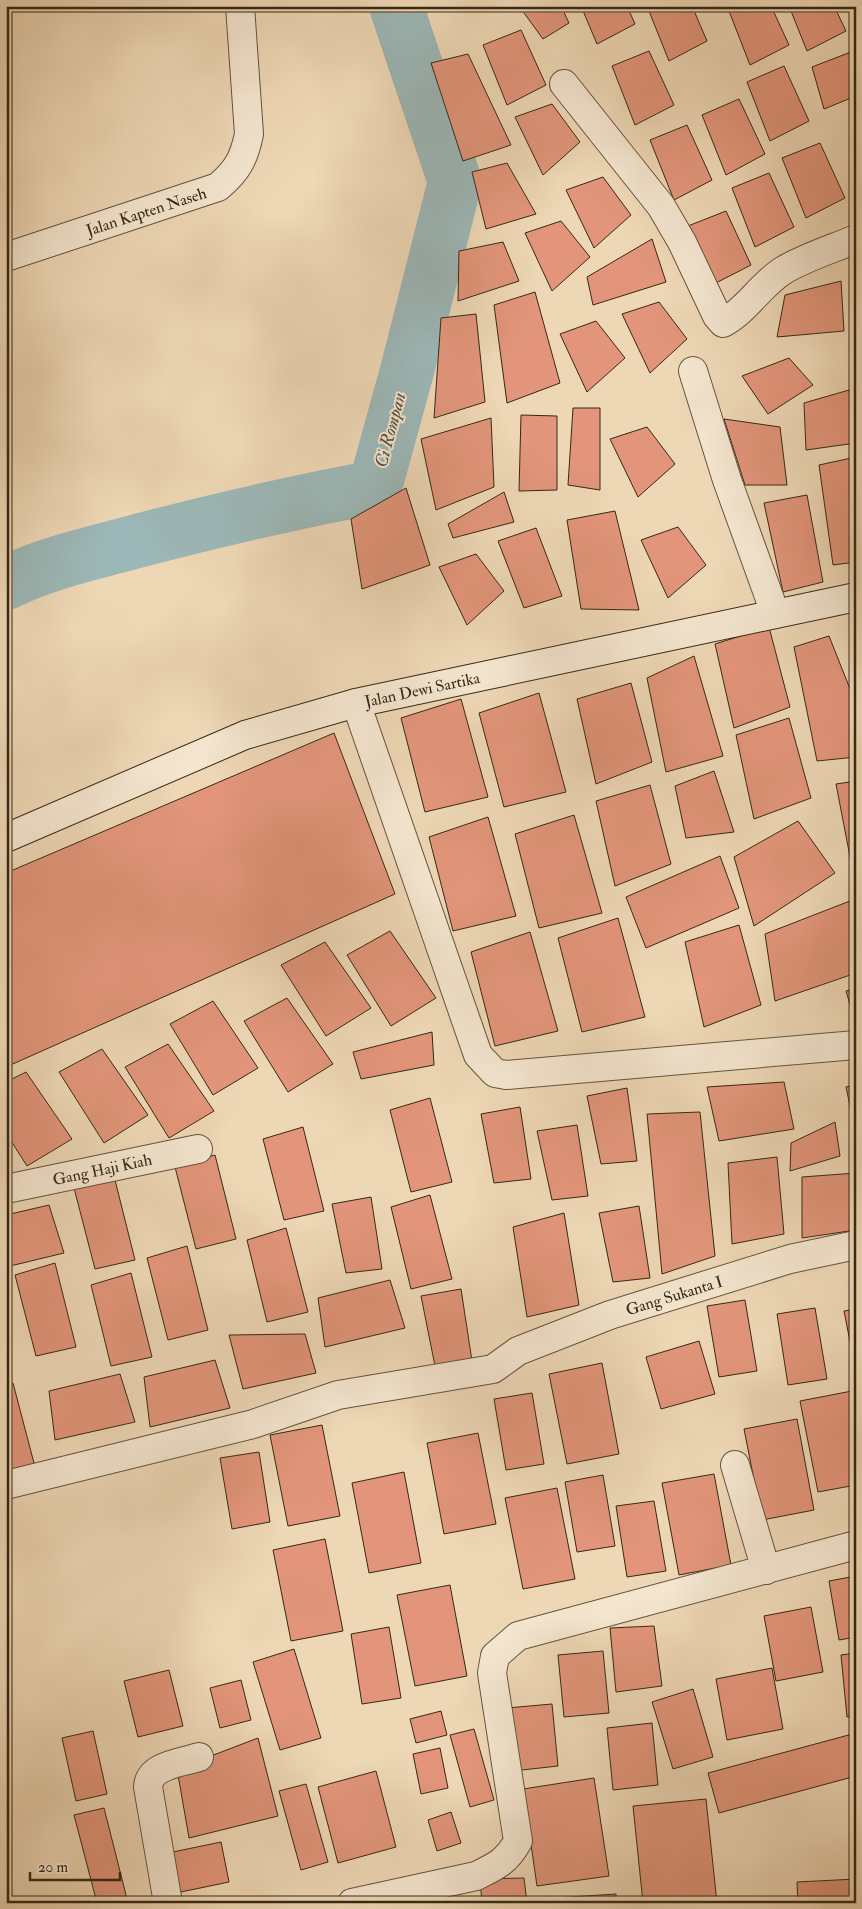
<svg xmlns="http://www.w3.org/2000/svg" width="862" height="1909" viewBox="0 0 862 1909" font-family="'IM FELL Double Pica',serif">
	<rect width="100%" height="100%" fill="#eed7b5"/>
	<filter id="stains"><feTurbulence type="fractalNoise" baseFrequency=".004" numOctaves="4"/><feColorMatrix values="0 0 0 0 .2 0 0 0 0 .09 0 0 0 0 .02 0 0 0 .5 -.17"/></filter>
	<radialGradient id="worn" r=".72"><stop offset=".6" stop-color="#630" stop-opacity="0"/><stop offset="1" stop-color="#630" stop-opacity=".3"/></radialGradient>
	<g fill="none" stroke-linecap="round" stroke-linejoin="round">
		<path stroke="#9cb7b7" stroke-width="54" d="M6 583C44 564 85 555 126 544 208 522 291 503 375 487L407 371 455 182 396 6"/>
	</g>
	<path fill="#e2957a" stroke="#362815" d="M519 6H561L569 23 543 39Z
		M581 6H627L635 24 597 44Z
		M647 6H692L707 41 669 61Z
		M727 6H771L789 45 750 65Z
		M789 6H834L846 31 807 51Z
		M521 30 546 85 507 105 483 45Z
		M856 50V96L824 109 812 67Z
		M649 51 674 105 635 125 612 66Z
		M468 54 511 145 463 161 431 63Z
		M784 66 809 121 770 141 747 82Z
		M739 99 765 154 726 175 702 115Z
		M552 104 580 142 543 175 515 117Z
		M687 125 712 180 674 200 650 140Z
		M820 143 845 198 806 218 782 158Z
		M507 163 536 214 486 229 472 172Z
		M769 173 794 227 755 247 732 188Z
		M603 177 631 215 594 248 566 190Z
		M726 211 751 265 712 285 688 226Z
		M561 221 590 257 552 291 525 233Z
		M652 239 666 282 593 305 587 277Z
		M503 242 519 281 458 301 459 251Z
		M841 281 844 331 777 337 785 295Z
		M535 292 560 383 507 403 494 305Z
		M659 302 687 339 650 373 622 314Z
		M476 314 485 402 434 418 441 318Z
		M596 321 625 358 587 392 560 334Z
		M789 358 813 385 768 414 742 376Z
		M856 388V443L806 450 804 403Z
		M573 408H600V490L568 485Z
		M521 415 557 416V490L519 491Z
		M491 418 494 487 436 510 421 439Z
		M724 419 780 427 787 485H745Z
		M647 427 675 464 638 497 610 439Z
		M856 457V562L833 565 819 465Z
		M406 488 430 565 362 589 351 519Z
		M504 492 514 522 453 538 448 524Z
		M807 495 823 582 783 592 764 503Z
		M615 511 639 610 581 609 567 520Z
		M678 527 706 565 668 598 641 540Z
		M536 528 562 596 524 608 498 541Z
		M476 554 504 591 467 625 439 567Z
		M769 627 790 707 734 728 715 644Z
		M829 636 856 704V757L817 761 794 647Z
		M694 656 723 756 666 772 647 678Z
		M631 683 652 762 596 784 577 699Z
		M539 693 566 792 504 807 479 713Z
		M461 699 488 797 425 812 401 718Z
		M789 718 811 798 754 819 736 735Z
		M334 733 395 894 6 1067V873Z
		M714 771 734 832 686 838 675 786Z
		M856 781V861L851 862 836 784Z
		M650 785 671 864 615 886 596 801Z
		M574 815 602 913 539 928 515 834Z
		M488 817 516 916 453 931 429 837Z
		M798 821 835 873 754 926 734 857Z
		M720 856 739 908 646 948 626 897Z
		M855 899 856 973 775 1001 765 934Z
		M618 918 645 1017 582 1032 558 938Z
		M739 925 761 1005 704 1027 685 942Z
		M390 931 436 998 391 1026 347 955Z
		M530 932 558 1031 495 1046 471 952Z
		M325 942 371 1008 326 1036 281 965Z
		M856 988V1025L846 991Z
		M287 998 333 1064 288 1092 244 1021Z
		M213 1001 258 1068 213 1095 170 1024Z
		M432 1032 434 1065 361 1079 353 1052Z
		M168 1044 214 1111 169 1138 125 1067Z
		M102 1049 148 1115 104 1143 59 1072Z
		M26 1072 72 1139 27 1166 6 1133V1082Z
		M784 1082 794 1129 719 1141 707 1087Z
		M856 1085V1134L846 1087Z
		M627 1088 637 1161 601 1164 587 1096Z
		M430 1098 452 1182 411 1192 390 1110Z
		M520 1107 531 1179 494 1183 481 1114Z
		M700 1112 715 1256 662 1274 647 1114Z
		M835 1122 840 1156 790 1171 791 1143Z
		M577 1125 588 1196 552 1200 537 1131Z
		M303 1127 324 1211 284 1220 263 1139Z
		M215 1155 236 1239 196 1249 175 1167Z
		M777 1157 784 1234 732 1244 728 1163Z
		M856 1173V1230L802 1238V1177Z
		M114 1176 135 1260 95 1269 74 1188Z
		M430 1195 452 1279 411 1289 391 1207Z
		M371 1197 382 1269 346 1273 332 1204Z
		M49 1205 64 1253 6 1267V1215Z
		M639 1206 650 1278 613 1282 599 1213Z
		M564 1213 579 1305 527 1317 513 1227Z
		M286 1228 308 1312 267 1322 247 1240Z
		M187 1246 208 1330 168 1340 147 1258Z
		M55 1263 76 1347 36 1356 15 1275Z
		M131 1273 152 1357 111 1366 91 1285Z
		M390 1280 405 1328 325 1347 318 1298Z
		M461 1289 472 1361 435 1366 421 1296Z
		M745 1300 757 1371 719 1377 707 1306Z
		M815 1308 827 1379 788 1385 777 1314Z
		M856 1309V1372L844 1311Z
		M305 1334 316 1373 243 1389 229 1335Z
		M699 1341 715 1394 661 1409 646 1357Z
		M215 1360 230 1408 150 1427 144 1377Z
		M602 1363 619 1454 567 1464 549 1374Z
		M120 1374 135 1422 55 1440 49 1391Z
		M13 1383 35 1467 6 1473V1385Z
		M852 1391 856 1411V1485L818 1492 800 1401Z
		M532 1393 544 1464 506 1470 494 1399Z
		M797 1419 814 1510 762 1520 744 1429Z
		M322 1425 340 1516 288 1526 270 1435Z
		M478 1433 496 1524 444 1534 427 1443Z
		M259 1452 270 1522 232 1529 220 1458Z
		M404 1472 421 1563 369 1573 352 1483Z
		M714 1474 731 1565 679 1575 662 1483Z
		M603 1475 615 1546 577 1552 565 1482Z
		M557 1488 575 1579 523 1589 505 1498Z
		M654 1501 666 1571 627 1577 616 1506Z
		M325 1539 343 1631 291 1641 273 1550Z
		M856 1576V1637L839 1640 829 1581Z
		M450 1585 467 1676 415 1686 397 1595Z
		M811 1607 823 1672 776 1681 764 1616Z
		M654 1626 662 1686 616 1692 610 1628Z
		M389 1627 401 1698 362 1704 351 1634Z
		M294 1649 321 1738 280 1750 253 1662Z
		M603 1651 609 1713 564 1717 558 1655Z
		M856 1653V1716L847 1717 841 1655Z
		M772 1668 783 1729 727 1740 716 1679Z
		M169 1670 183 1726 138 1737 124 1681Z
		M241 1680 251 1720 220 1728 210 1688Z
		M693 1689 713 1757 673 1769 652 1702Z
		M552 1704 558 1766 513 1771 507 1708Z
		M441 1711 447 1735 416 1743 410 1719Z
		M652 1723 658 1785 613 1790 607 1728Z
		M474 1729 494 1800 470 1807 450 1735Z
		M93 1731 107 1794 76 1801 62 1738Z
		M856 1733V1776L719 1813 708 1773Z
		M258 1738 278 1816 189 1838 177 1769Z
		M440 1748 448 1788 421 1794 413 1754Z
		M376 1771 396 1847 338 1863 318 1787Z
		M594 1778 609 1876 537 1886 523 1789Z
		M306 1784 328 1862 301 1870 279 1791Z
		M706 1799 717 1903H643L633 1806Z
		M104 1808 128 1903H97L74 1815Z
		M451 1812 461 1843 437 1851 428 1820Z
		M221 1842 229 1882 176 1893 168 1853Z
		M524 1878 527 1903H482L480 1879Z
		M856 1879V1903H798L797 1882Z
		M616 1894V1903H554V1898Z"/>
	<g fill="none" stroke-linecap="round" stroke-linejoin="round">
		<g stroke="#64543d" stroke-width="30">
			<path id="street" d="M564 84 661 206 682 242 717 316 723 323C747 310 761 284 784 270 806 257 832 249 856 239
				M6 257 218 187C237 171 244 159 249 134L240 6
				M693 371 727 480 775 613
				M356 703 478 1055 495 1073 506 1075 856 1045
				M6 1189 198 1149
				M735 1465 766 1570
				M6 1485 253 1424 338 1395 493 1369 518 1351 610 1315 790 1259 856 1245
				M168 1903 148 1787C149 1765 181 1763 199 1757
				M352 1903 476 1876C497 1866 507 1861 518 1841L492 1673 495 1656 518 1636 856 1545"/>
		</g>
		<g stroke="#362815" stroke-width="30">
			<path id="secondary" d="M6 838 245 735 356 703 856 597"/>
		</g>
		<use href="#street" stroke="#f4e5cf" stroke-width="28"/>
		<use href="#secondary" stroke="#f4e5cf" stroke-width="28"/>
	</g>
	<g text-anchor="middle" stroke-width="4" stroke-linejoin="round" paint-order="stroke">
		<g font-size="16" fill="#362815" stroke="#f4e5cf">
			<text transform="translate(146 211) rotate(-18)" y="6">Jalan Kapten Naseh</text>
			<text transform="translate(422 689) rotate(-12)" y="6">Jalan Dewi Sartika</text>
			<text transform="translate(102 1169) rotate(-12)" y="6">Gang Haji Kiah</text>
			<text transform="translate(674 1295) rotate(-17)" y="6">Gang Sukanta I</text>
		</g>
		<g font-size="18" font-style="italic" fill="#504c3e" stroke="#f4e5cf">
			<text transform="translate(390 430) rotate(-75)" y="6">Ci Rompan</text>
		</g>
	</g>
	<rect width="862" height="1909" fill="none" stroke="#eed7b5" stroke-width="25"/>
	<rect x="8" y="8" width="847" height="1894" fill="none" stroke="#362815" stroke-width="2.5"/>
	<rect x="12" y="12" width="837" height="1884" fill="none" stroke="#362815"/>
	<path d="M30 1872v8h90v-8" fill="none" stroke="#362815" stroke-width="2.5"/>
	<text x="38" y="1872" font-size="15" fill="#362815" stroke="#f4e5cf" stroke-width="4" paint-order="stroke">20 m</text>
	<rect width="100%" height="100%" filter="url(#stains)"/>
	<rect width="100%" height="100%" fill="url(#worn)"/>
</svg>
